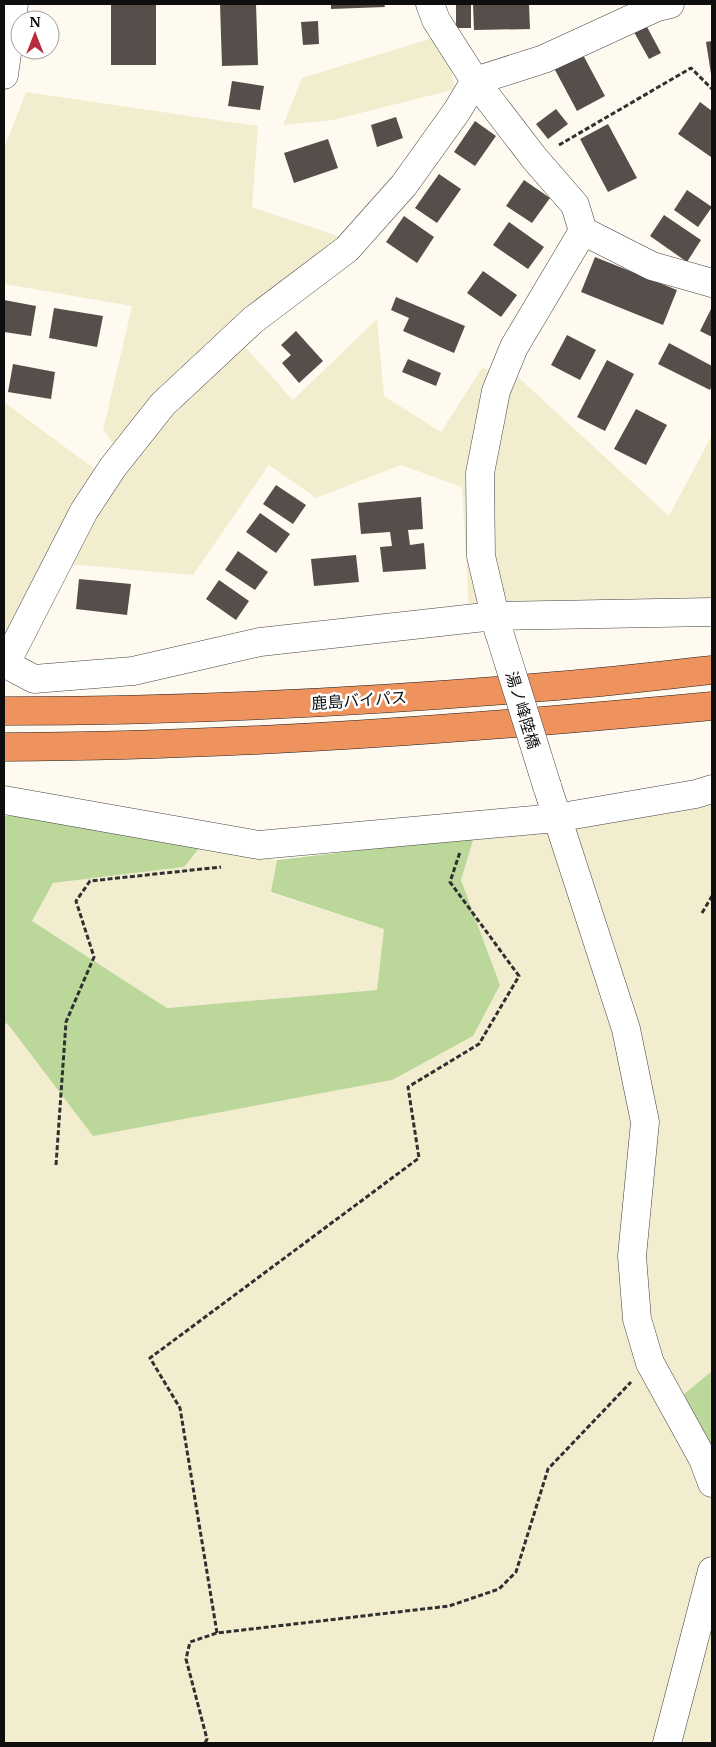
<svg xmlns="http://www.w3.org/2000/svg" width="716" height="1747" viewBox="0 0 716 1747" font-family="Merriweather,'Noto Sans JP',serif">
	<rect width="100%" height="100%" fill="#fefaef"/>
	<path fill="#f3edd0" d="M439 36 456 89 333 120 283 125 302 78Z
		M26 92 258 126 252 207 344 238 230 330 293 400 377 319 384 396 441 432 482 368 518 377 669 516 712 435V601L469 611 462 487 401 465 316 498 269 465 193 575 45 562 4 643V402L96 470 119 451 103 430 132 306 4 284V148Z
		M712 799V1371L684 1394 712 1456V1601L655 1743H4V1025L6 1023 500 985 461 880 474 837Z
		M201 846 277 860 271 893 385 929 377 990 167 1008 32 921 53 883 184 867Z
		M712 1612V1743H682Z"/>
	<path fill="#bbd79a" d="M4 816H14L201 846 184 867 53 883 32 921 167 1008 377 990 384 929 271 892 277 860 474 837 461 880 500 985 473 1036 392 1080 93 1136 7 1023 4 1025Z
		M712 1371V1456L684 1394Z"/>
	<path fill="#564e4a" d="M111 4H156V65H111Z
		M220 4H256L258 65 222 66Z
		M331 4H384L385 7 331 9Z
		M456 4H471V28H456Z
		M473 4H529L530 29 474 30Z
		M318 21 319 44 303 45 301 22Z
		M646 25 661 53 649 59 634 32Z
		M712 41V74H711L706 42Z
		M582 53 605 96 577 111 554 68Z
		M232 81 264 86 260 110 228 106Z
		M700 102 712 111 711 157 678 134Z
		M556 109 568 124 548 139 536 124Z
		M396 117 403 138 377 147 371 125Z
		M475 121 496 136 475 166 454 152Z
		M608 124 637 178 608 192 580 139Z
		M328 139 338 168 294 183 284 153Z
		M439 174 461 189 437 223 415 208Z
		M524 180 550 198 532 223 506 206Z
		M687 190 712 207 698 227 674 210Z
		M664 215 701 240 687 262 650 236Z
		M404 216 434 237 417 263 386 242Z
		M509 222 544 247 528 269 493 245Z
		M595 257 677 290 663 325 581 292Z
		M483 271 517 295 501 317 467 293Z
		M396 297 465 326 454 353 403 331 409 318 391 310Z
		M4 300 36 306 31 336 4 332Z
		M712 307V337L700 331Z
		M54 308 103 316 97 347 49 338Z
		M296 331 323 361 299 383 282 363 291 355 281 345Z
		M567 335 596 350 580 380 551 365Z
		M669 343 712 366V385L710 390 658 364Z
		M408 359 441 373 436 386 402 372Z
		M607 360 634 374 605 431 577 417Z
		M13 364 55 372 51 399 8 392Z
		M636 409 667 425 646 465 614 449Z
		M276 485 306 505 293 524 263 504Z
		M421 497 423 529 408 530 410 545 424 543 426 569 383 572 380 547 392 546 390 532 361 534 358 503Z
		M260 513 290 534 276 553 246 532Z
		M238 551 268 572 255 590 225 570Z
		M356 555 359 582 314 586 311 559Z
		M79 579 131 584 127 615 76 609Z
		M219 580 249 601 236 620 206 599Z"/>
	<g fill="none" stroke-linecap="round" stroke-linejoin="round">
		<g stroke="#414141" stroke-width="29">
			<path id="minor" d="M430 4 436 20 475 81 535 159 575 205 583 231 652 266 712 283
				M4 75 14 4
				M499 633 481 556 480 473 496 391 514 347 583 231
				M4 663 34 679 133 671 260 642 494 616 712 612
				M6 663 84 511 113 467 163 404 253 320 347 249 404 185 457 111 475 81 544 59 657 7 670 4
				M547 786 626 1029 645 1122 632 1256 637 1319 650 1363 703 1459 712 1483
				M4 800 259 845 556 818 696 794 712 789
				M667 1743 712 1571"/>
		</g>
		<g stroke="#1f1f1f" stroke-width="29">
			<path id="highway" d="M4 711C184 711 364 702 543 687 600 683 656 676 712 670
				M4 747C241 746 477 728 712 706"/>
		</g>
		<path stroke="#303030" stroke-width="3" stroke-dasharray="5 2.5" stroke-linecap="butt" d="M559 145 691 68 712 89
			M702 913 712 896
			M56 1165 66 1022 94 957 76 901 90 881 221 867
			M217 1633 180 1408 150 1358 419 1158 408 1087 479 1044 519 976 450 882 460 852
			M205 1743 207 1739 186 1659 190 1642 217 1633 449 1606 499 1589 516 1572 548 1469 631 1382"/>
		<use href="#minor" stroke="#fff" stroke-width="28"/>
		<use href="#highway" stroke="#ee925e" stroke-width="28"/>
		<g stroke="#414141" stroke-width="29" stroke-linecap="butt">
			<path id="minor-bridge" d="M500 635 547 786"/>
		</g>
		<use href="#minor-bridge" stroke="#fff" stroke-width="28"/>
	</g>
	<g text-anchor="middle" stroke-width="5" stroke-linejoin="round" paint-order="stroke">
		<g font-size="16" fill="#0e0e0e" stroke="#fff">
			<text transform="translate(359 700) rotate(-4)" y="6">鹿島バイパス</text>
			<text transform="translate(523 710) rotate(73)" y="6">湯ノ峰陸橋</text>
		</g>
	</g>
	<rect width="716" height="1747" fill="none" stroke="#0e0e0e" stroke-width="10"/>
	<g transform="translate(35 35)"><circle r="24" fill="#ffffff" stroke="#9f9f9f"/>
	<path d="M0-4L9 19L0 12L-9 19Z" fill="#b82c40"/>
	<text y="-8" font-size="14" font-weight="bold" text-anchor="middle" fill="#0e0e0e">N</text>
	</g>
</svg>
